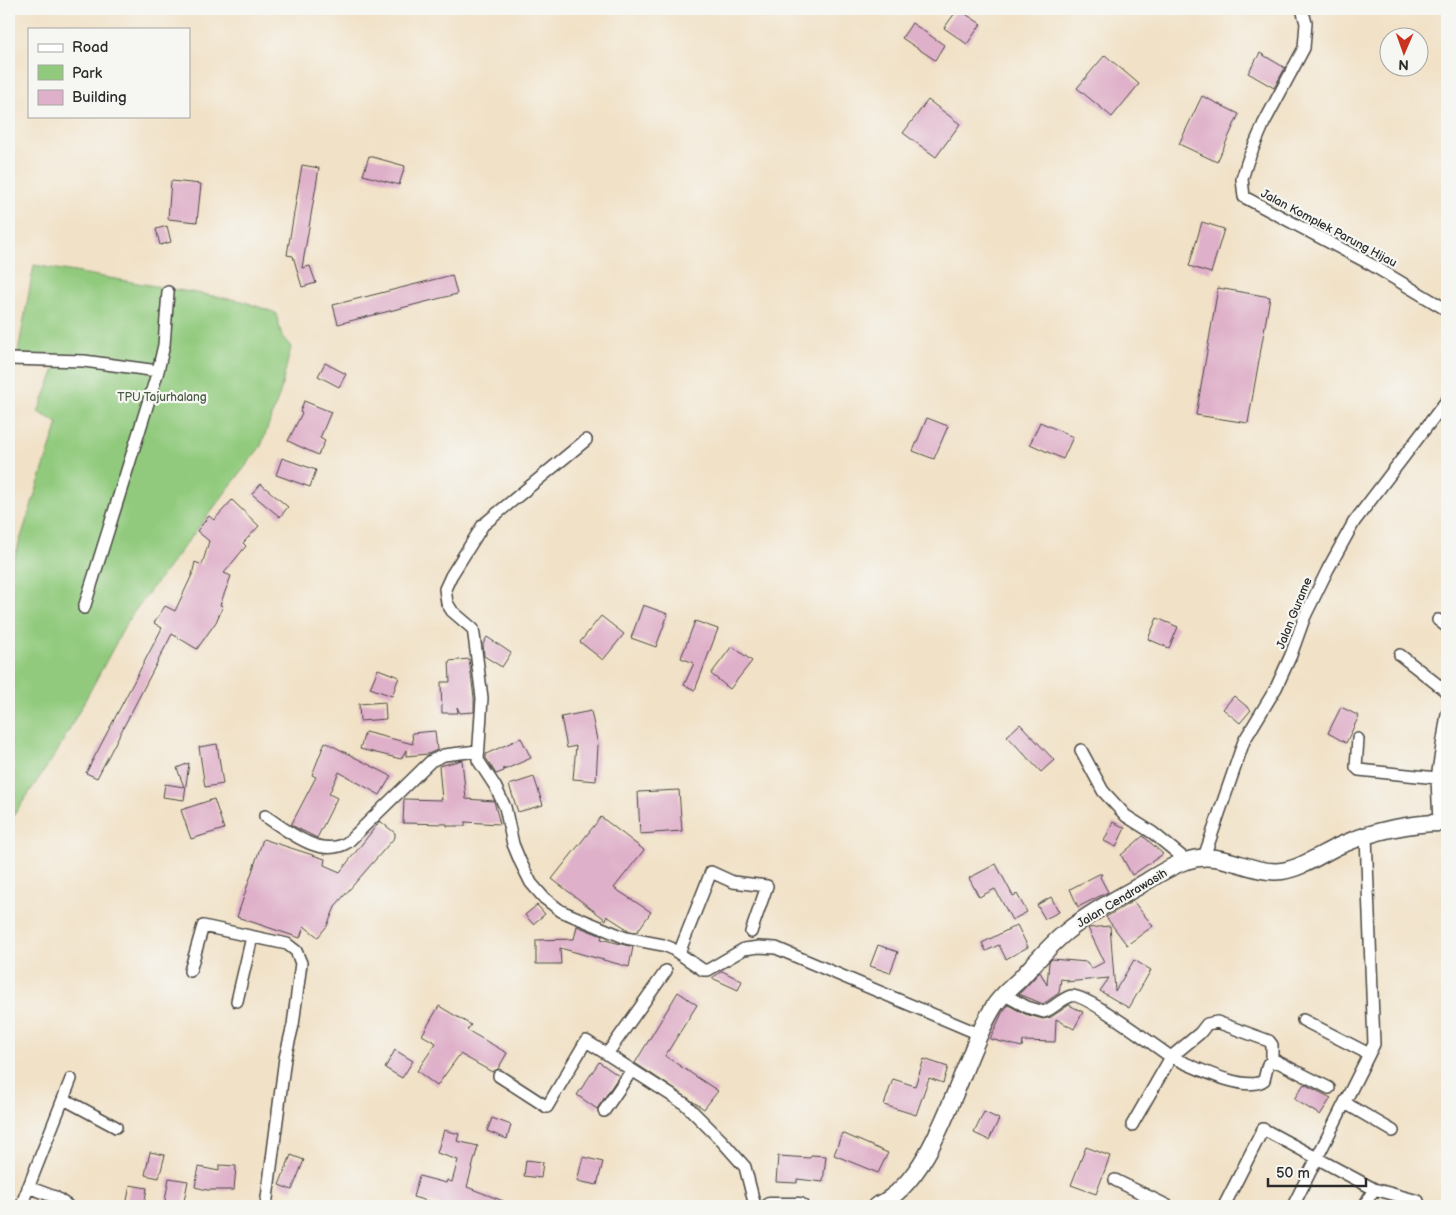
<svg xmlns="http://www.w3.org/2000/svg" width="1456" height="1215" viewBox="0 0 1456 1215" font-family="'Balsamiq Sans',sans-serif">
	<rect width="100%" height="100%" fill="#f6f6f2"/>
	<filter id="ink" filterUnits="userSpaceOnUse"><feTurbulence type="fractalNoise" baseFrequency=".02" numOctaves="2"/><feDisplacementMap in="SourceGraphic" scale="10" xChannelSelector="R" yChannelSelector="G"/><feConvolveMatrix kernelMatrix="1 2 1 2 8 2 1 2 1" color-interpolation-filters="sRGB"/></filter>
	<filter id="wash" filterUnits="userSpaceOnUse"><feTurbulence type="fractalNoise" baseFrequency=".0096" numOctaves="4" result="noise"/><feDisplacementMap in="SourceGraphic" scale="20" xChannelSelector="R" yChannelSelector="G"/><feGaussianBlur stdDeviation="1.12" result="paint"/><feColorMatrix in="noise" values="0 0 0 0 0 0 0 0 0 0 0 0 0 0 0 0 0 1.4 0 .05"/><feComposite in="paint" operator="in"/></filter>
	<g filter="url(#wash)">
		<rect width="100%" height="100%" fill="#f1e1c6"/>
		<path fill="#91ca7d" stroke="#5e7a54" d="M34 265 242 301 276 313 282 336 291 347 280 393 261 446 130 617 57 752 9 822V574L58 423 38 412 56 367 16 363Z"/>
		<g id="blocks">
			<path fill="#dfb0c9" d="M958 9 981 24 967 44 944 28Z
				M912 23 944 45 935 60 902 38Z
				M1260 53 1285 68 1274 88 1248 73Z
				M1105 55 1139 84 1112 117 1077 88Z
				M1202 96 1239 114 1217 162 1179 144Z
				M928 100 960 124 936 157 903 133Z
				M369 156 405 166 399 185 363 175Z
				M302 165 319 168 302 268 310 266 316 283 302 287 293 256 287 255Z
				M171 181 201 184 197 222 168 219Z
				M1202 222 1224 229 1211 273 1189 266Z
				M167 226 171 242 160 245 156 229Z
				M452 275 457 294 338 324 333 305Z
				M1218 288 1270 297 1248 423 1196 415Z
				M325 363 346 374 339 387 318 376Z
				M304 401 331 412 320 438 325 441 318 455 288 441 302 413 300 412Z
				M927 418 948 426 934 459 913 451Z
				M1040 422 1073 437 1063 459 1030 444Z
				M282 458 316 470 310 487 276 475Z
				M261 484 288 507 280 517 252 494Z
				M232 500 259 526 243 543 246 546 224 573 231 576 220 605 223 606 216 622 197 649 172 634 97 778 86 773 162 628 154 623 165 606 175 611 192 575 195 562 202 565 209 541 197 531 209 516 214 520Z
				M643 605 668 614 656 647 631 638Z
				M601 616 624 634 603 660 580 642Z
				M1157 618 1178 627 1169 648 1148 639Z
				M695 621 718 629 695 690 684 685 694 663 681 658Z
				M487 637 511 653 502 667 484 656 483 644Z
				M732 646 752 661 730 689 711 674Z
				M469 659 474 698V712L460 713 457 707 458 713H442L441 682H450L449 661Z
				M378 669 399 677 392 696 370 688Z
				M1234 696 1251 710 1240 723 1223 709Z
				M385 702 386 719 360 721 359 704Z
				M1341 707 1359 716 1346 743 1328 733Z
				M591 711 598 745 596 781 573 779 576 746 567 748 561 717Z
				M1020 724 1054 760 1041 772 1007 736Z
				M435 731 437 750 428 754 406 756V750L401 759 360 749 365 732 413 744 412 733Z
				M521 738 531 758 504 770V768V771L496 774 486 758V754Z
				M325 742 391 776 380 795 339 772 329 794 337 798 317 838 291 825 316 777 312 775Z
				M217 744 223 784 205 787 199 747Z
				M462 760 466 799 494 801 500 824 465 822V826H447V824L403 823 404 799 442 800 439 766Z
				M189 763 184 800 163 797 165 784 184 787 177 768Z
				M534 777 543 805 518 812 509 785Z
				M679 790 682 831 640 834 638 792Z
				M214 799 224 829 191 839 181 810Z
				M601 817 644 850 614 888 651 912 637 932 630 931 607 916 606 920 552 879Z
				M380 821 395 833V837L336 905 327 926 318 937 304 926 300 938 237 917 263 839 325 859 324 865 340 872Z
				M1113 822 1125 828 1116 847 1104 841Z
				M1143 836 1163 854 1132 875 1121 855Z
				M996 864 1013 896 1017 894 1027 912 1012 920 995 889 979 897 969 878Z
				M1099 874H1102L1100 877 1108 892 1078 907 1070 889Z
				M1051 897 1059 912 1045 919 1037 905Z
				M1133 901 1153 926 1127 945 1106 917Z
				M537 905 545 914 533 924 525 915Z
				M1017 925 1028 947 1006 959 999 945 986 951 982 943Z
				M577 926 602 936 601 939 633 947 629 967 560 948 561 964H536V940L574 939Z
				M1110 926 1115 991 1134 960 1151 970 1129 1008 1100 991 1109 978 1066 982 1069 980 1061 979 1059 993 1043 1004 1019 994 1040 972 1047 985 1049 962 1052 959 1087 962 1091 969 1104 962 1088 928Z
				M878 945 898 952 890 973 870 966Z
				M722 971 742 981 738 990 712 978Z
				M678 992 697 1005 665 1056 718 1091 704 1109 635 1063Z
				M1008 1005 1025 1014 1043 1019 1051 1017 1069 1005 1083 1012 1074 1029 1056 1019 1055 1042 1023 1041 1022 1047 990 1039 1002 1013Z
				M439 1006 471 1025 467 1030 507 1053 498 1069 492 1072 460 1054 437 1086 417 1071 436 1043 422 1035Z
				M395 1050 413 1061 402 1078 385 1068Z
				M924 1059 948 1067 943 1083 929 1078 916 1115 884 1105 893 1079 915 1086Z
				M599 1062 619 1076 597 1109 577 1095Z
				M1304 1084 1331 1098 1320 1115 1294 1099Z
				M984 1112 999 1119 989 1140 974 1133Z
				M492 1118 511 1125 507 1139 487 1131Z
				M444 1130 459 1134 457 1141 478 1146 467 1187 516 1206H445L413 1197 419 1176 446 1183 447 1180 452 1182 458 1160 437 1153Z
				M842 1133 888 1153 878 1173 834 1155Z
				M1086 1147 1110 1156 1096 1194 1071 1185Z
				M150 1152 165 1155 159 1178 145 1175Z
				M291 1155 304 1160 292 1190 279 1185Z
				M811 1155 826 1156 823 1182 797 1179V1183L776 1182 778 1156 810 1158Z
				M583 1157 603 1162 597 1185 577 1181Z
				M526 1160 543 1162 541 1178 524 1176Z
				M219 1165 236 1166 234 1190H207L195 1187 199 1167 219 1171Z
				M169 1178 188 1181 183 1206H164Z
				M130 1185 147 1188 144 1206H126Z"/>
		</g>
	</g>
	<g filter="url(#ink)">
		<use href="#blocks" fill-opacity="0" stroke="#494642" stroke-width="1"/>
		<g fill="none" stroke-linecap="round" stroke-linejoin="round">
			<g stroke="#494642" stroke-width="14">
				<path id="street" d="M1302 9 1306 23 1304 48 1264 123 1248 160 1242 179 1244 197 1372 265 1447 310
					M9 359 84 361 158 371 164 345 168 292
					M586 440 483 525 451 576 445 589 447 603 452 611 473 629 474 635 482 698 478 760 495 786 505 807 513 844 520 861 531 883 544 898 561 911 626 938 663 945 671 948 703 970H708L744 949 759 947 776 948 979 1034
					M84 608 158 371
					M1438 620 1447 627
					M1400 655 1447 692
					M1358 739 1356 767 1359 770 1437 778
					M1081 750 1103 791 1126 816 1153 833 1186 860
					M265 816C287 830 321 860 348 842L431 761 444 755 477 751
					M1439 823 1437 778 1447 714
					M1204 857 1244 741 1276 688 1291 655 1305 616 1328 569 1354 522 1447 400
					M679 953 711 872 733 882 767 886 751 932
					M190 971 203 926 287 944 296 951 301 963 293 1025 285 1058 266 1206
					M666 971 607 1054 685 1104 721 1140 745 1167 755 1206
					M1003 994 1027 1007 1044 1012C1054 1008 1061 999 1071 996 1084 992 1156 1047 1171 1057L1200 1033 1207 1024 1217 1022 1269 1041 1272 1045V1061
					M237 1001 252 937
					M1303 1020 1369 1054
					M499 1076 547 1107 586 1041 607 1054
					M64 1099 116 1127
					M1345 1103 1393 1131
					M604 1111 632 1070
					M1132 1125 1171 1057C1191 1065 1246 1094 1264 1080L1268 1064 1276 1061 1329 1088
					M1115 1180 1168 1206
					M28 1187 55 1197 68 1206
					M21 1206 71 1079
					M1224 1206 1263 1129 1374 1189 1418 1201V1206
					M1293 1206 1374 1044 1366 836
					M1364 1206 1374 1189"/>
			</g>
			<g stroke="#494642" stroke-width="19">
				<path id="secondary" d="M769 1206H800
					M876 1206C937 1181 960 1061 993 1008 1000 996 1011 988 1021 978 1036 962 1049 946 1066 932 1088 914 1114 900 1139 886 1154 877 1170 866 1186 861 1222 848 1249 875 1282 871 1303 868 1322 853 1341 845 1373 831 1412 822 1447 823"/>
			</g>
			<use href="#street" stroke="#fff" stroke-width="11"/>
			<use href="#secondary" stroke="#fff" stroke-width="16"/>
		</g>
	</g>
	<g text-anchor="middle" stroke-width="4.5" stroke-linejoin="round" paint-order="stroke">
		<g font-size="12" fill="#2b2b2b" stroke="#f6f6f2">
			<text transform="translate(1329 228) rotate(28)" y="4">Jalan Komplek Parung Hijau</text>
			<text transform="translate(1294 613) rotate(-68)" y="4">Jalan Gurame</text>
			<text transform="translate(1122 898) rotate(-31)" y="4">Jalan Cendrawasih</text>
		</g>
		<g font-size="12" fill="#4a5b44" stroke="#f6f6f2">
			<text x="162" y="401">TPU Tajurhalang</text>
		</g>
	</g>
	<rect width="1456" height="1215" fill="none" stroke="#f6f6f2" stroke-width="30"/>
	<rect x="28" y="28" width="162" height="90" fill="#f6f6f2" stroke="#a5a5a2"/>
	<rect x="38" y="44" width="25" height="8" fill="#ffffff" stroke="#a5a5a2"/>
	<text x="72" y="52" font-size="15" fill="#2b2b2b">Road</text>
	<rect x="38" y="65" width="25" height="15" fill="#91ca7d" stroke="#a5a5a2"/>
	<text x="72" y="78" font-size="15" fill="#2b2b2b">Park</text>
	<rect x="38" y="90" width="25" height="15" fill="#dfb0c9" stroke="#a5a5a2"/>
	<text x="72" y="102" font-size="15" fill="#2b2b2b">Building</text>
	<g transform="translate(1404 52) rotate(182)"><circle r="24" fill="#f6f6f2" stroke="#a5a5a2"/>
	<path d="M0-4L9 19L0 12L-9 19Z" fill="#c8321e"/>
	<text y="-8" font-size="14" font-weight="bold" text-anchor="middle" fill="#2b2b2b">N</text>
	</g>
	<path d="M1268 1178v8h98v-8" fill="none" stroke="#2b2b2b" stroke-width="2.5"/>
	<text x="1276" y="1178" font-size="15" fill="#2b2b2b" stroke="#f6f6f2" stroke-width="4" paint-order="stroke">50 m</text>
</svg>
